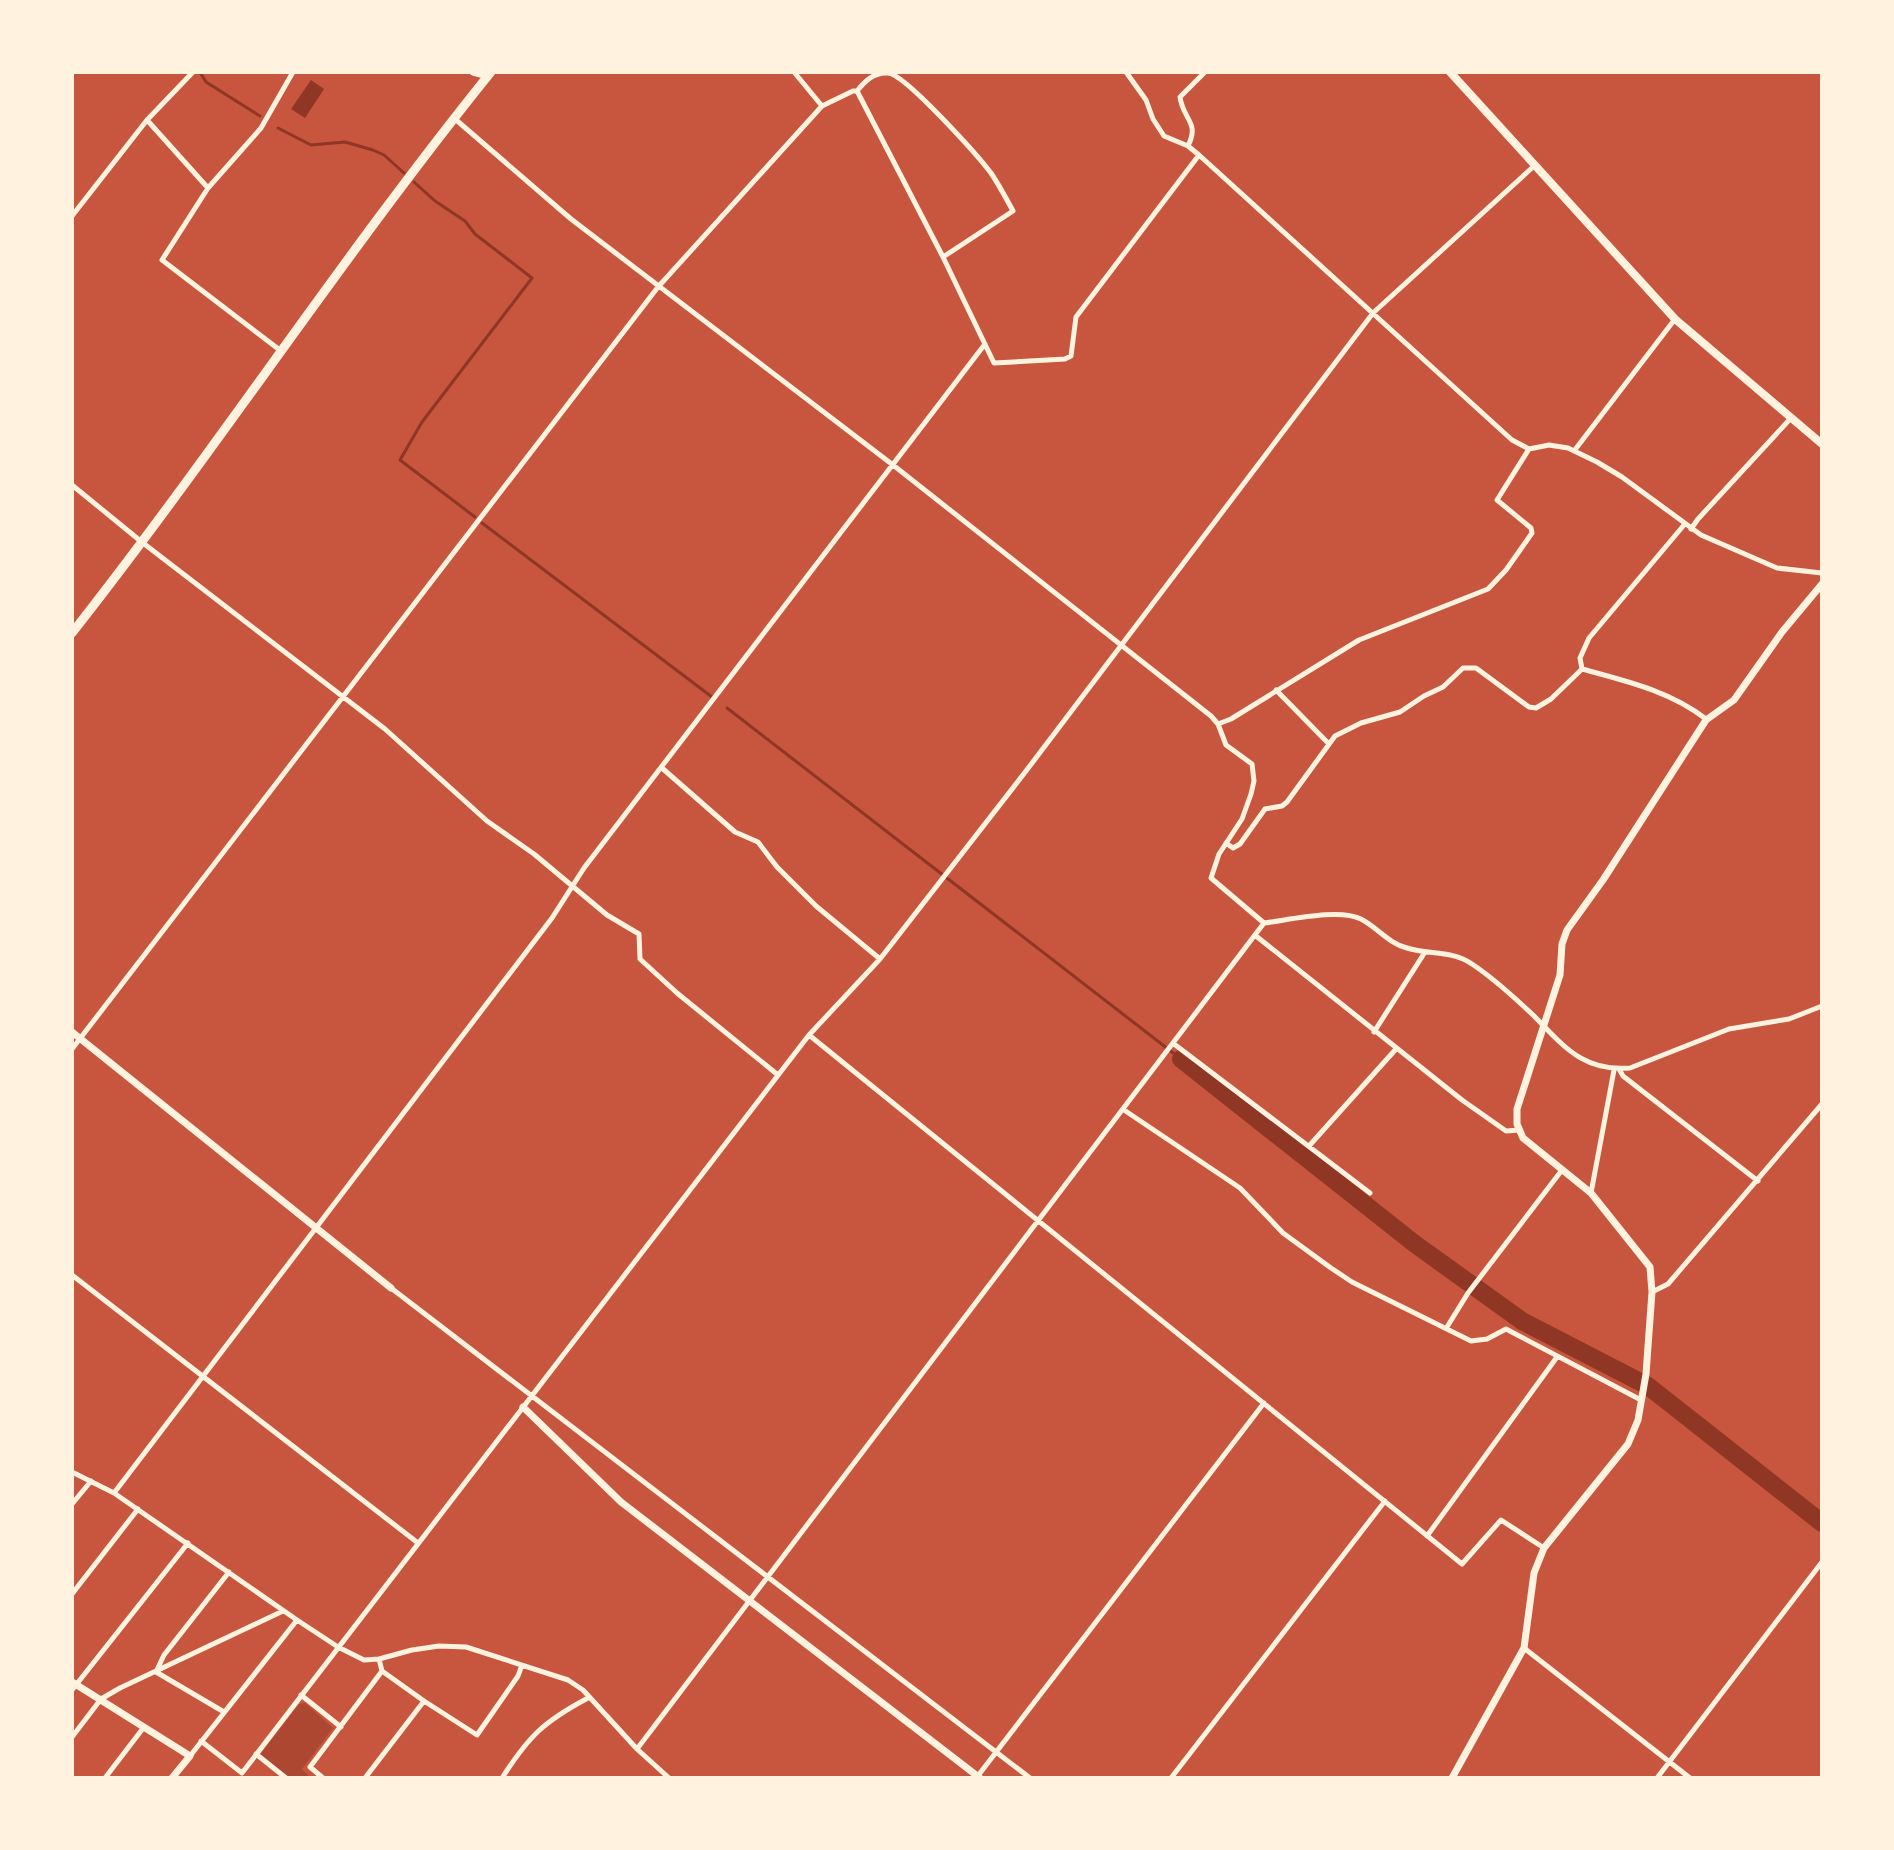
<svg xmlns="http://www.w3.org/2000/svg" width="1894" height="1850" viewBox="0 0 1894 1850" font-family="'Space Grotesk',sans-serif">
	<rect width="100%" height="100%" fill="#c8553d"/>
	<path fill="#ae4732" d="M305 1703 333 1728 302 1769 311 1778H290L260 1755 299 1704Z"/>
	<path fill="#8f3625" d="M311 80 324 89 305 118 291 109Z"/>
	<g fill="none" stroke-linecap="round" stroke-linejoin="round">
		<path stroke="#8f3625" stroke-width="3" d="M200 72 206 82 260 116
			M278 128 311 145 345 142 373 150 384 155 404 173
			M414 182 435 201 465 221 475 234 532 278 422 422 400 460 475 517
			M482 523 712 697
			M727 708 1181 1059"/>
		<path stroke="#8f3625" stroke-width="18" d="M1181 1059 1415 1244 1522 1321 1648 1386 1822 1523"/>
		<path stroke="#fff3e0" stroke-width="5" d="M794 72 822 106
			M1126 72 1146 100 1153 119 1164 136 1188 146 1199 155 1512 440 1529 449 1549 445 1568 448 1597 462 1622 477 1701 535 1777 568 1822 573
			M857 91 943 257 994 363 1065 359 1071 356 1076 317 1199 155
			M455 119 571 219 893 465 1211 716 1218 724 1226 745 1252 764 1254 781 1251 794 1242 819 1219 854 1211 878 1264 923C1289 920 1339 908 1361 919 1378 928 1388 943 1407 948 1429 955 1452 950 1472 964 1493 978 1514 997 1533 1015 1563 1045 1582 1072 1630 1068L1729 1029 1789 1019 1822 1006
			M147 120 208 188
			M1188 146C1200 122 1183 120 1180 97L1205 72
			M72 216 147 120 193 72
			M281 351 162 260 208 188 261 128 293 72
			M1574 451 1675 319
			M72 485 143 543 385 729 487 821 534 854 607 915 639 934 640 959 677 993 778 1075
			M1691 529 1698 519 1791 418
			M1582 669 1580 658 1589 638 1684 525
			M1582 669C1626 681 1670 691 1706 719
			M1276 690 1328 743
			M1218 724 1231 719 1359 640 1488 589 1506 570 1532 533 1531 528 1497 500 1529 449
			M662 768 735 832 758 842 777 867 816 906 880 959
			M1226 843 1233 848 1240 844 1265 809 1282 806 1287 802 1335 736 1361 723 1400 712 1424 696 1443 687 1463 668H1476L1529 707 1536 708 1551 699 1582 669
			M1256 936 1462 1100 1506 1131 1520 1130
			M1374 1032 1425 952
			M809 1035 1462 1564 1501 1520 1544 1548
			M1174 1044 1370 1193
			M72 1049 658 287 822 106 853 91H857C865 81 874 72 888 73 905 74 978 156 991 173 999 185 1006 198 1013 211L943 257
			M1619 1069 1623 1076 1758 1181
			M1124 1110 1240 1188 1283 1233 1331 1268 1352 1282 1471 1341 1487 1339 1506 1329 1641 1400
			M1309 1146 1396 1049
			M1591 1193 1614 1070
			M72 1275 418 1543
			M391 1288 1030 1778
			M1652 1292 1668 1284 1822 1104
			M1447 1327 1468 1293 1562 1170
			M72 1472 114 1493 297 1620 338 1647 364 1660 379 1659 412 1650 439 1646 466 1647 568 1680 583 1690 637 1749 669 1778
			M114 1493 552 918 584 868 985 344
			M72 1504 91 1481
			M1427 1536 1557 1357
			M72 1594 138 1509
			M1524 1648 1690 1778
			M72 1690 188 1543
			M301 1695 341 1727
			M424 1701 477 1735 518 1676 522 1665
			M224 1712 156 1672 164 1655 229 1572
			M72 1737 101 1699 120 1688 283 1611
			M201 1741 242 1773 809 1035 880 959 1026 771 1373 313 1534 166
			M637 1749 1264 923
			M256 1754 286 1778
			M190 1756 297 1620
			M977 1777 1264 1403
			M105 1778 144 1727
			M323 1778 310 1767 382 1671
			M365 1778 424 1701 382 1671 379 1659
			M502 1778C529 1736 543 1722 588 1698
			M1171 1778 1385 1501
			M1657 1778 1822 1562"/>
		<path stroke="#fff3e0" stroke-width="7" d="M473 72 488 76
			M72 1032 391 1288
			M523 1407 621 1502 980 1778
			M72 1682 190 1756 172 1778
			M1452 1778 1524 1648 1534 1573 1544 1548 1628 1444 1638 1420 1646 1374 1652 1292 1650 1267 1591 1193 1523 1138 1517 1124V1109L1560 975 1562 944 1567 930 1603 880 1706 720 1734 700 1782 632 1822 584"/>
		<path stroke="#fff3e0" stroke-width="8" d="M1450 72 1675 319 1822 444"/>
		<path stroke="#fff3e0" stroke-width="9" d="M72 633C216 450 344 254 491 72"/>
	</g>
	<rect width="1894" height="1850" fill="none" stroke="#fff3e0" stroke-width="148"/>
</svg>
